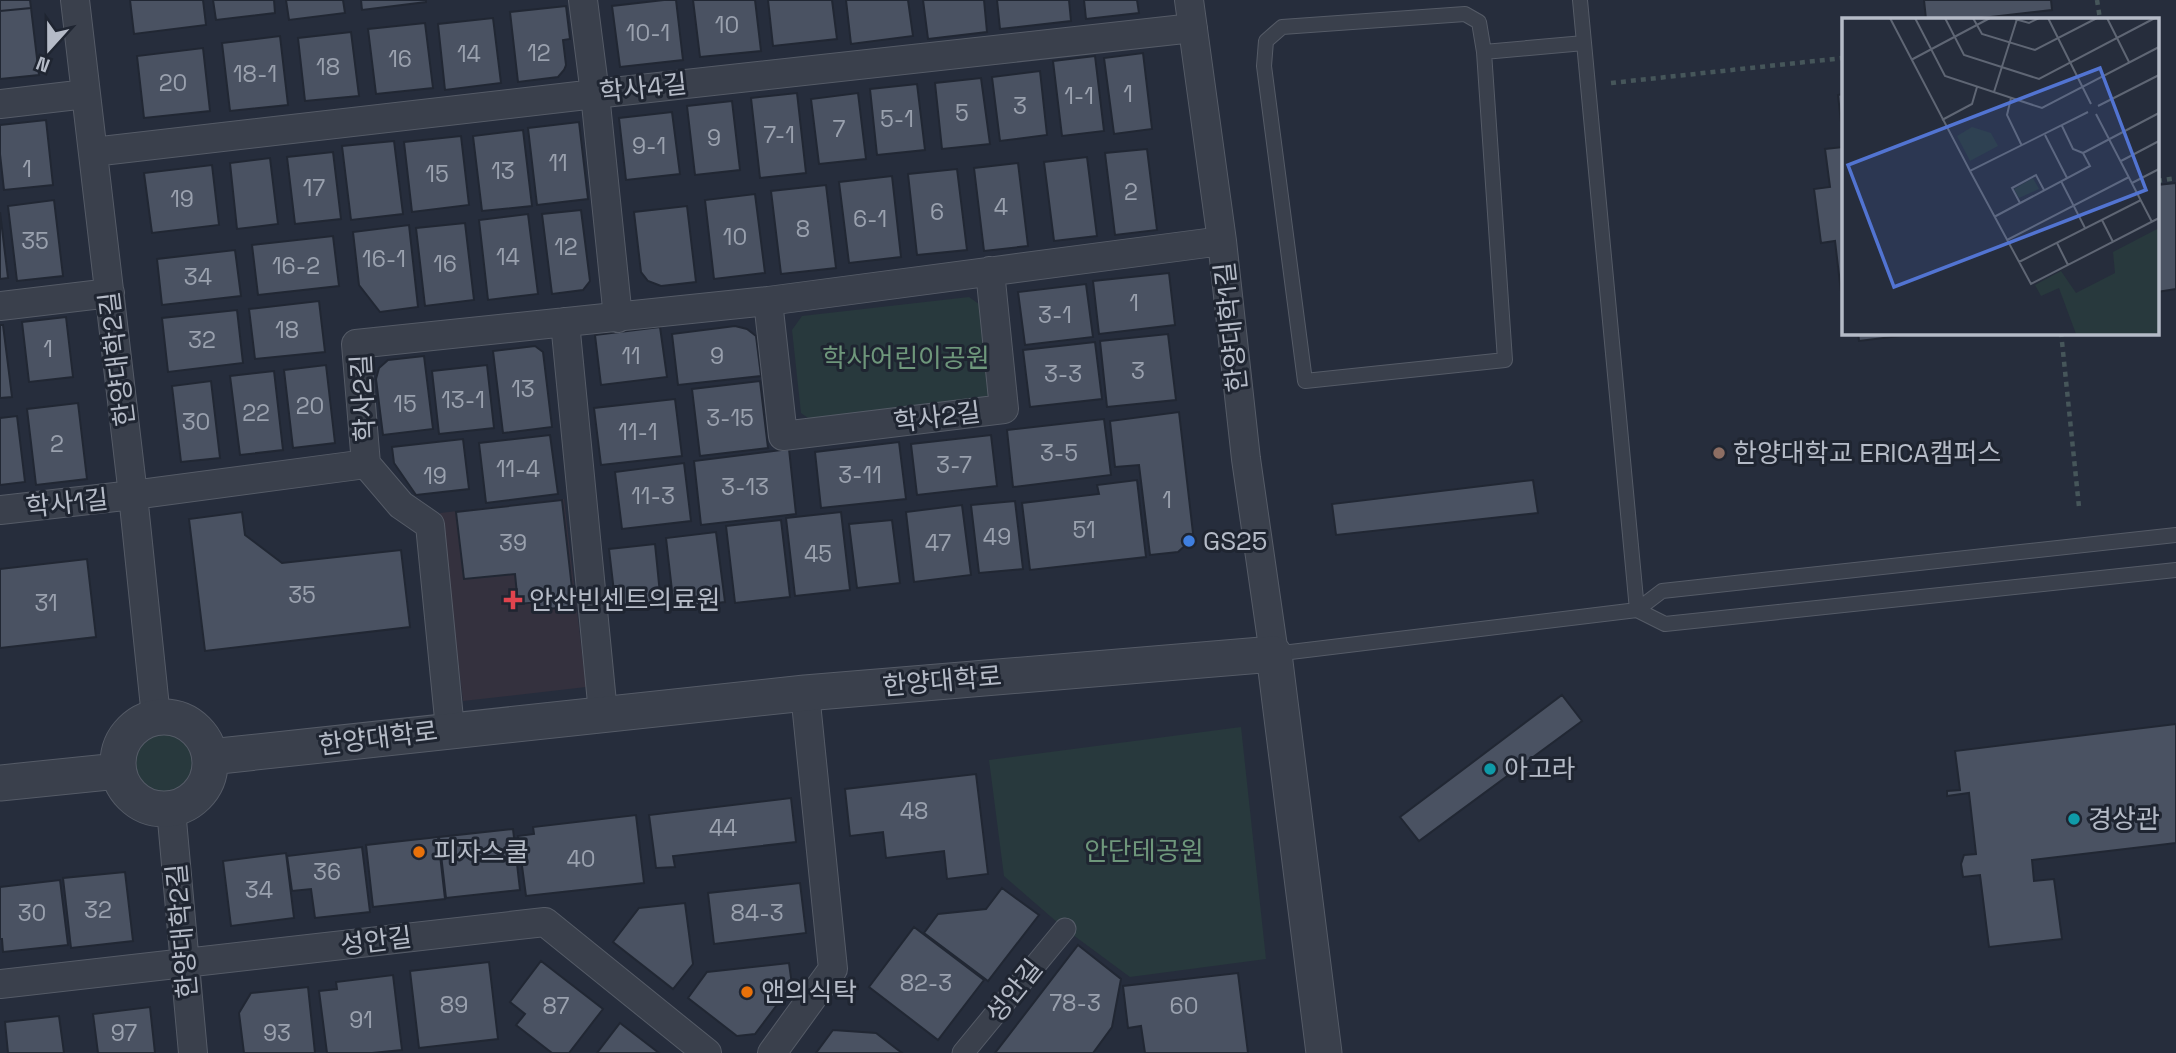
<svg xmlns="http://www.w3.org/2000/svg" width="2176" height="1053" viewBox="0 0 2176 1053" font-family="'Space Grotesk','Noto Sans KR',sans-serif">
	<rect width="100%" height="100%" fill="#262d3c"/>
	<path fill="#34313e" d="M564 499 586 687 463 701 440 513Z"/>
	<path fill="#28393d" d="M969 297 983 307 993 390 982 404 815 423 801 413 792 330 802 316Z
		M1241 727 1266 959 1130 977 1065 929 1004 876 989 760Z
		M133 763a31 31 0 1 1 62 0a31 31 0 1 1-62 0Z"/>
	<path fill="#4a5262" stroke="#212733" stroke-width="2" d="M0 0H30L31 8 0 11Z
		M130 0H203L206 25 134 34Z
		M213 0H274L275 13 216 20Z
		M286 0H343L345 13 289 20Z
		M361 0H426V2L362 10Z
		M664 0H676L683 60 620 67 612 6Z
		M693 0H755L761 51 700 57Z
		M768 0H832L837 39 773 46Z
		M846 0H908L913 36 851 44Z
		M923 0H984L987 32 928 39Z
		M997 0H1069L1071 21 1000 29Z
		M1084 0H1137L1139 13 1086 19Z
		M1924 0H2051L2052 10 1973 19H1926Z
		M566 6 570 39 563 40 566 65 564 70 558 77 518 82 510 12Z
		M31 8 39 75 0 79V11Z
		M493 18 501 83 445 90 438 24Z
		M425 23 433 88 376 94 368 29Z
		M351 32 359 96 305 101 298 38Z
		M280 36 288 105 230 111 222 43Z
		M203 48 210 111 144 118 137 56Z
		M1143 53 1152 129 1114 134 1104 58Z
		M1095 56 1104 131 1062 136 1053 61Z
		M1040 71 1047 135 1000 141 992 77Z
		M981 78 990 144 942 149 935 83Z
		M917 84 925 150 877 155 870 89Z
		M797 93 806 173 760 178 751 98Z
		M858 93 866 159 819 164 811 99Z
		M1843 94V140L1838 95Z
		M732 101 740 170 695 175 687 106Z
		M672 112 680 174 626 180 619 118Z
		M46 120 53 185 4 190 0 154V125Z
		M579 122 588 199 537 205 528 128Z
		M523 130 532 206 482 211 473 136Z
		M461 136 469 205 412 212 404 142Z
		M394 141 403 214 351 220 342 146Z
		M1843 147V300H1842L1835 241 1821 243 1814 189 1830 187 1825 149Z
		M1147 149 1157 230 1115 235 1105 153Z
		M333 152 341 219 295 224 287 157Z
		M1087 157 1097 236 1054 241 1044 162Z
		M270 158 278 224 237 229 230 163Z
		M1018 163 1028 246 984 251 974 168Z
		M212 165 219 225 152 233 144 173Z
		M957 169 967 250 917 255 908 174Z
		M892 176 901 257 849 263 839 182Z
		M2176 183V289L2157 292V185Z
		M826 185 836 268 781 274 771 191Z
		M755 194 765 273 714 279 705 200Z
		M54 200 63 276 17 281 8 206Z
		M687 206 696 282 661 286 648 281 641 272 634 212Z
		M581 210 590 281 583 290 552 294 542 214Z
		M0 212 8 278 0 279Z
		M528 214 538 294 488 300 479 220Z
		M465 223 474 300 425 306 416 228Z
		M409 225 418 307 380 312 359 285 353 232Z
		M333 236 339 286 258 295 252 245Z
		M235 250 241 296 162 305 157 259Z
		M1169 273 1175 325 1099 334 1093 281Z
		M1086 284 1093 337 1025 345 1018 292Z
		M319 301 325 352 255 359 249 309Z
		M237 310 243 363 168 372 162 318Z
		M66 317 73 377 29 382 22 322Z
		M0 325H3L12 397 0 398Z
		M735 326 747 329 756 336 761 376 678 385 672 334Z
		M660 327 667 377 601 385 595 335Z
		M1858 332H1932L1859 341Z
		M1168 334 1176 400 1107 407 1100 341Z
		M1095 342 1102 399 1030 407 1023 350Z
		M535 346 543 352 552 427 503 433 493 351Z
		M424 356 433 429 383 435 376 379 379 368 388 360Z
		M326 365 335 443 293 448 284 370Z
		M487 365 494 428 439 434 432 371Z
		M274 371 283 450 240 455 230 376Z
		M211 381 220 458 181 462 172 386Z
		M760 381 768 448 700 456 692 389Z
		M675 399 682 456 601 465 594 408Z
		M78 403 87 479 36 485 27 409Z
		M1179 412 1193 533 1188 543 1178 552 1150 555 1139 465 1115 467 1110 421Z
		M17 416 25 482 0 485V418Z
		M1104 419 1111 475 1013 487 1007 430Z
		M550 435 558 494 486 503 479 443Z
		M991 435 997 486 917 495 911 444Z
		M463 439 469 489 416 495 394 463 392 447Z
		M899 442 906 499 821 508 815 452Z
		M789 449 796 514 701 525 694 461Z
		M684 463 691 521 622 529 615 472Z
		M1137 480 1146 557 1030 570 1022 503 1099 494 1097 485Z
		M1533 480 1538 513 1336 535 1332 504Z
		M562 500 574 606 540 610 539 602 518 604 515 574 464 579 456 512Z
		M1015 501 1023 569 979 573 971 505Z
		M962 505 971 575 914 582 906 512Z
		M242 512 245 535 282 563 401 550 410 627 205 651 189 519Z
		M841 512 850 590 795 596 786 518Z
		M781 520 790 597 735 603 726 526Z
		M892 520 900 583 857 588 849 524Z
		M716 532 725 602 674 608 666 538Z
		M655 544 661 604 616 609 609 549Z
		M87 559 96 637 0 648V569Z
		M1562 695 1582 721 1419 841 1400 817Z
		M2176 724V843L2032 860 2034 881 2054 879 2062 939 1989 947 1980 875 1963 877 1961 864 1964 855 1976 854 1969 793 1947 796V791L1960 790 1955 751Z
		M976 774 988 874 947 879 944 851 886 858 883 832 850 836 845 789Z
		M791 798 796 842 673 856 675 867 656 868 649 815Z
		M636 815 644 883 526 896 518 836 534 834 533 827Z
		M513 829 520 890 446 898 439 837Z
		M438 837 445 899 373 907 366 845Z
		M362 847 370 912 315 918 311 889 292 891 287 856Z
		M286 853 294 918 231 926 223 861Z
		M125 872 133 941 71 948 63 878Z
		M60 880 68 945 3 952 2 939H0V887Z
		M800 883 806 933 714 944 708 893Z
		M1002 888 1039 915 988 981 924 933 938 914 986 909Z
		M685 903 693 964 673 989 613 942 639 908Z
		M914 927 984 980 938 1040 869 987Z
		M1078 945 1121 979 1112 1027 1093 1053H995Z
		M541 961 603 1009 569 1053H552L516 1025 525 1014 510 1002Z
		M489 962 498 1039 419 1048 410 971Z
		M789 963 792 985 755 1034 737 1036 688 998 707 972Z
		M1238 973 1248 1053H1145L1141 1026 1128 1028 1123 986Z
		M393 975 402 1050 372 1053H327L319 991 337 989 336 982Z
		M308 987 315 1053H244L239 1013 251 993Z
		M150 1007 155 1053H98L93 1014Z
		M59 1016 64 1053H8L5 1022Z
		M620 1023 659 1053H597Z
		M833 1030 876 1033 902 1053H816Z"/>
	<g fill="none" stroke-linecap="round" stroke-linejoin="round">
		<g stroke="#555b67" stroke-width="16">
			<path id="service" d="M1484 52 1505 360 1305 381 1264 66 1266 41 1282 27 1465 14 1479 22 1484 52 1584 43
				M2176 535 1662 591 1637 610 1665 624 2176 570
				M1274 654 1637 610 1580 0"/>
		</g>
		<g stroke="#555b67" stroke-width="23">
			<path id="pedestrian" d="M963 1053 1065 929"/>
		</g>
		<g stroke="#555b67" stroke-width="30">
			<path id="minor" d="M75 0 133 495 156 717
				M583 0 595 94 618 318
				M1189 0 1222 241 1246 459 1274 654
				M0 104 86 94
				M93 152 595 94 1193 28
				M768 301 783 436 1004 409 990 271
				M0 306 110 293
				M565 322 603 713
				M366 464 356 344 768 301 1222 241
				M366 464 401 505 430 525 450 729
				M0 510 133 495 366 464
				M171 809 193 1053
				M0 984 545 922 707 1053
				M772 1053 833 969 805 693"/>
		</g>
		<g stroke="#555b67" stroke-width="37">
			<path id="tertiary" d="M118 763a46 46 0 1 1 92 0a46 46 0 1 1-92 0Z
				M210 757 805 693 1274 654 1324 1053
				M0 783 118 771"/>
		</g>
		<path stroke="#46565a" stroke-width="4.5" stroke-dasharray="5 5" stroke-linecap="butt" d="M2097 0 2100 19
			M1611 83 1843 58
			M2157 181 2176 178
			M2061 332 2079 507"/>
		<use href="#service" stroke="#3a404c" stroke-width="14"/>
		<use href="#pedestrian" stroke="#3a404c" stroke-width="21"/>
		<use href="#minor" stroke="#3a404c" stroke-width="28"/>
		<use href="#tertiary" stroke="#3a404c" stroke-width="35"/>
	</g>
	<circle fill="#8d6e63" stroke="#1f2531" stroke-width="2.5" cx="1719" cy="453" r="7"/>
	<circle fill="#3f7fe0" stroke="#1f2531" stroke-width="2.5" cx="1189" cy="541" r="7"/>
	<path fill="#e0444e" stroke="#1f2531" stroke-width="2.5" d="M509.5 589.5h7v7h7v7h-7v7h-7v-7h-7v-7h7z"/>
	<g fill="#0f9aa8" stroke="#1f2531" stroke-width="2.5">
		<circle cx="1490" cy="769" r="7"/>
		<circle cx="2074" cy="819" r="7"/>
	</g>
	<g fill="#e8710a" stroke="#1f2531" stroke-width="2.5">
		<circle cx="419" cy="852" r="7"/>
		<circle cx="747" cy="992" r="7"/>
	</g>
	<g text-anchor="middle" stroke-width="6" stroke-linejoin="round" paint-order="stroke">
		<g font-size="23" fill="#9aa1ae">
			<text x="727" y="33">10</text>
			<text x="648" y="41">10-1</text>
			<text x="539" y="61">12</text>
			<text x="469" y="62">14</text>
			<text x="400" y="67">16</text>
			<text x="328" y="75">18</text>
			<text x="255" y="82">18-1</text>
			<text x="173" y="91">20</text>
			<text x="1128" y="102">1</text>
			<text x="1079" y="104">1-1</text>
			<text x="1020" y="114">3</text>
			<text x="962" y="121">5</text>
			<text x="897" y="127">5-1</text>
			<text x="839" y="137">7</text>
			<text x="779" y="143">7-1</text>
			<text x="714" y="146">9</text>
			<text x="649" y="154">9-1</text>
			<text x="558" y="171">11</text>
			<text x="27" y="177">1</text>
			<text x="503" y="179">13</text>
			<text x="437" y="182">15</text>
			<text x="314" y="196">17</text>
			<text x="1131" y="200">2</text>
			<text x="182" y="207">19</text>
			<text x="1001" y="215">4</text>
			<text x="937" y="220">6</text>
			<text x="870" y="227">6-1</text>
			<text x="803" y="237">8</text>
			<text x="735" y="245">10</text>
			<text x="35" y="249">35</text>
			<text x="566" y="255">12</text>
			<text x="508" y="265">14</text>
			<text x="384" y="267">16-1</text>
			<text x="445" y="272">16</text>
			<text x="296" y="274">16-2</text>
			<text x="198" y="285">34</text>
			<text x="1134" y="311">1</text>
			<text x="1055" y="323">3-1</text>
			<text x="287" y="338">18</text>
			<text x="202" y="348">32</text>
			<text x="48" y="357">1</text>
			<text x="631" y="364">11</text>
			<text x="717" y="364">9</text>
			<text x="1138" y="379">3</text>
			<text x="1063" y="382">3-3</text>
			<text x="523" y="397">13</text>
			<text x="463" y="408">13-1</text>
			<text x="405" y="412">15</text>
			<text x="310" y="414">20</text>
			<text x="256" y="421">22</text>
			<text x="730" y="426">3-15</text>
			<text x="196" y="430">30</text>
			<text x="638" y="440">11-1</text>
			<text x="57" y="452">2</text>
			<text x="1059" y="461">3-5</text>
			<text x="954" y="473">3-7</text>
			<text x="518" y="477">11-4</text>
			<text x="860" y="483">3-11</text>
			<text x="435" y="484">19</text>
			<text x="745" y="495">3-13</text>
			<text x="653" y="504">11-3</text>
			<text x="1167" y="508">1</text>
			<text x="1084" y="538">51</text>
			<text x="997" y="545">49</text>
			<text x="513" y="551">39</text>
			<text x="938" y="551">47</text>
			<text x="818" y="562">45</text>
			<text x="302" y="603">35</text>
			<text x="46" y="611">31</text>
			<text x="914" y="819">48</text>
			<text x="723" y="836">44</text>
			<text x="581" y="867">40</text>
			<text x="327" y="880">36</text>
			<text x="259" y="898">34</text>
			<text x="98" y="918">32</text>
			<text x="32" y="921">30</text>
			<text x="757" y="921">84-3</text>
			<text x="926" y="991">82-3</text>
			<text x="1075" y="1011">78-3</text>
			<text x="454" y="1013">89</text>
			<text x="556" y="1014">87</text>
			<text x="1184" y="1014">60</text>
			<text x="361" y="1028">91</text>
			<text x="124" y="1041">97</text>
			<text x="277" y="1041">93</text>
		</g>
		<g font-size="26" fill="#b5bbc7" stroke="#1f2531">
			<text transform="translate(643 88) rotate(-6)" y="9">학사4길</text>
			<text transform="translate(1231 327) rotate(-96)" y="9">한양대학1길</text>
			<text transform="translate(117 359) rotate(-97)" y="9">한양대학2길</text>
			<text transform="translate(363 398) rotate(-93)" y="9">학사2길</text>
			<text transform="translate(937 417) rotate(-7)" y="9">학사2길</text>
			<text transform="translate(67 503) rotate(-6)" y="9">학사1길</text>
			<text transform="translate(942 681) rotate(-5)" y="9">한양대학로</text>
			<text transform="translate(378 738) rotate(-7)" y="9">한양대학로</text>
			<text transform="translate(182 931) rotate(-95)" y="9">한양대학2길</text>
			<text transform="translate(376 941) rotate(-7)" y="9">성안길</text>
			<text transform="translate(1014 991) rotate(-51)" y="9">성안길</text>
		</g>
		<g font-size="26" fill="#6e977b" stroke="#1f2531">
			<text x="906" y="367">학사어린이공원</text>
			<text x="1144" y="860">안단테공원</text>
		</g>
		<g font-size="26" fill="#b5bbc7" stroke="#1f2531" text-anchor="start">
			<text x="1733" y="462">한양대학교 ERICA캠퍼스</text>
			<text x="1203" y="550">GS25</text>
			<text x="529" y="609">안산빈센트의료원</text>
			<text x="1504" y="778">아고라</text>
			<text x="2088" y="828">경상관</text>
			<text x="433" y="861">피자스쿨</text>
			<text x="761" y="1001">앤의식탁</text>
		</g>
	</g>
	<g transform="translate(1842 18)">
		<rect width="317" height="317" fill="#262d3c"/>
		<path d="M130 109 149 115 156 128 128 143 115 118ZM191 160 197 171 177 180 172 171ZM317 210V316H234L217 270 199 278 193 267 219 253 234 275 273 255 271 234Z" fill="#28393d"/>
		<path fill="none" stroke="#5f6674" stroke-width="2" d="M48 0 128 153 246 94M73 0 103 58 200 90 317 29M103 0 122 37 197 61 313 0M131 0 140 16 193 32 255 0M206 0 249 86M265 0 287 44M173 1 187 5 197 0M69 42 148 0M152 74 175 1M169 80 165 97 180 128M256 88 317 57M254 96 310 204M100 102 130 86 135 69M220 108 231 131 241 135M203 117 225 160M241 135 317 95M279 143 317 123M128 153 189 266 317 200M219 163 243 210M290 165 317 151M178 185 170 170 194 157 202 172M152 199 248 148 241 135M260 202 271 224M165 222 287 159M215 225 226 247M177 244 299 182"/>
		<path fill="#5274d2" fill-opacity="0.15" stroke="#5274d2" stroke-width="3.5" d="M258 50 304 172 52 269 6 147Z"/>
		<rect width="317" height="317" fill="none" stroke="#b5bbc7" stroke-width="3.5"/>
	</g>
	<g transform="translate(49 49) rotate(201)" stroke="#1f2531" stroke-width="5" paint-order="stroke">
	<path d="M0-5L12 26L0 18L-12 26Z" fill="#b5bbc7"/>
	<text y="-10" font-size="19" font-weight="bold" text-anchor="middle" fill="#b5bbc7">N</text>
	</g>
</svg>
